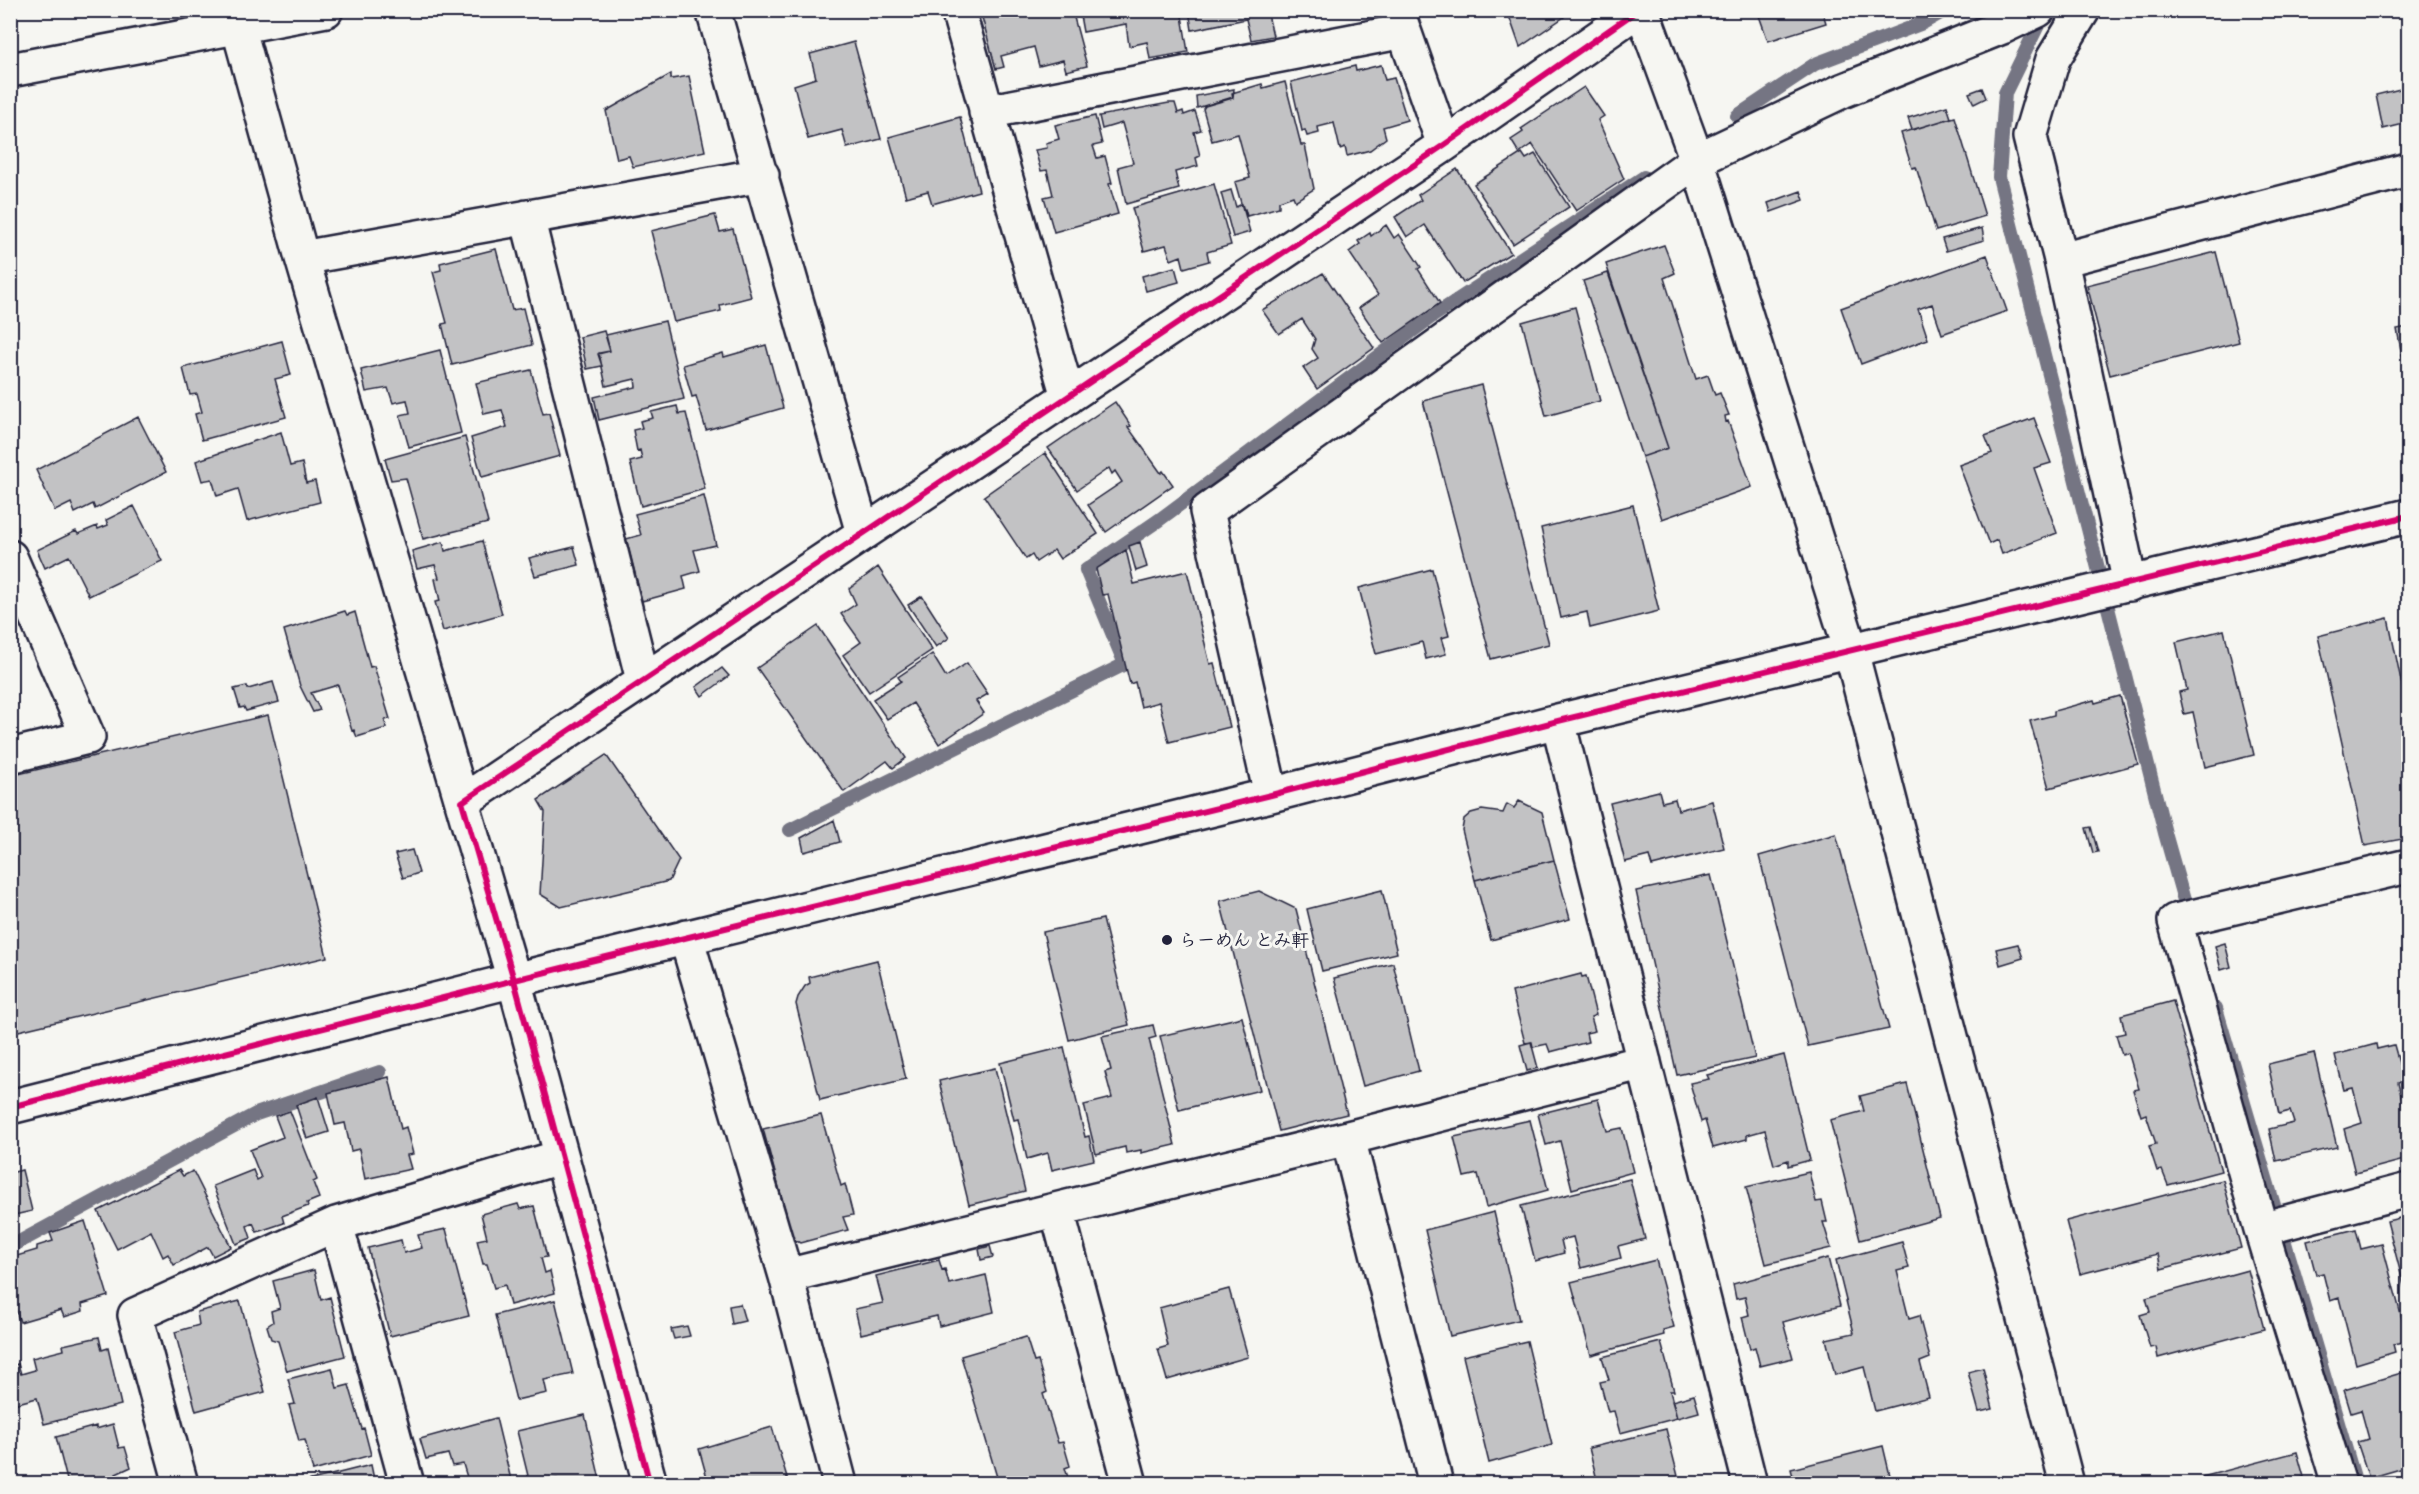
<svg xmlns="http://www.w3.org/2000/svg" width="2419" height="1494" viewBox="0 0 2419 1494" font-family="'Patrick Hand','Klee One',sans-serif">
	<rect width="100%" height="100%" fill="#f6f6f2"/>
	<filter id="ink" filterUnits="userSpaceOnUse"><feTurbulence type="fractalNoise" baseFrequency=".0167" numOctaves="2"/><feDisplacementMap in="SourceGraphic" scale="12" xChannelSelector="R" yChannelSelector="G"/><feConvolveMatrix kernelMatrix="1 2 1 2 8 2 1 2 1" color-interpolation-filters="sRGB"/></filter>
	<g filter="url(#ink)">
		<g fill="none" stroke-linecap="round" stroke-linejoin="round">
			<path stroke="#757583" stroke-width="14" d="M2044 13 2005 93 1999 177 2165 833 2189 918
				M1737 116 1815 64 1923 23 1946 10
				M790 830 1125 664 1086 570 1159 520 1430 318 1644 177
				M2216 1008 2356 1484
				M10 1247 256 1114 380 1072"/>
		</g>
		<path fill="#c2c2c4" stroke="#22223b" stroke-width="1.5" d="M980 10H1072L1087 66 1066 71 1063 60 1039 66 1034 47 1001 56 1004 67 996 69Z
			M1079 10H1181L1188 52 1150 59 1147 42 1129 46 1126 24 1083 32Z
			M1189 10H1267L1273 36 1251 40 1246 19 1192 30Z
			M1507 10H1566L1564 17 1520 47Z
			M1757 10H1822L1826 23 1768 41Z
			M854 42 881 139 847 148 842 130 808 139 794 85 816 78 810 54Z
			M1381 65 1385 80 1394 78 1407 120 1383 127 1386 138 1370 150 1347 156 1345 147 1340 149 1334 123 1318 127 1319 133 1307 136 1305 130 1302 131 1291 82 1355 66 1356 71Z
			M671 74V79L689 76 705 151 633 167 629 156 617 159 606 111Z
			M1285 82 1301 145H1305L1314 189 1295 201 1293 196 1279 201V207L1247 216 1245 209 1243 210 1235 182 1250 178 1238 134 1212 141 1203 109 1205 106 1233 98 1232 93 1262 84 1263 88Z
			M1584 87 1604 116 1598 120 1624 179 1576 211 1532 144 1519 153 1511 140 1523 132 1521 129Z
			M2408 87V123L2383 129 2376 95Z
			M2408 87V123L2383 129 2376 95Z
			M1982 88 1986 98 1974 104 1969 93Z
			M1234 89 1233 97 1197 108 1196 96Z
			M1169 103H1175L1178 113 1183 111 1184 115 1195 111 1201 130 1194 132 1200 156 1196 158 1198 166 1175 172 1179 189 1126 204 1118 167 1133 163 1122 123 1102 129 1099 116Z
			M1947 106 1951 118 1912 130 1908 118Z
			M1095 116 1102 144 1093 146 1097 158 1105 156 1112 183 1109 184 1118 214 1054 232 1044 197 1053 195 1047 170 1041 171 1035 150 1047 148 1046 143 1059 139 1055 125Z
			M960 117 979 191 932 204 928 191 906 197 889 137Z
			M1955 117 1985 216 1936 231 1916 167 1912 168 1901 133Z
			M1522 153 1526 159 1535 154 1569 207 1513 244 1474 184Z
			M1457 169 1511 253 1463 283 1425 225 1407 237 1395 217 1421 200 1418 195Z
			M1214 184 1231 245 1207 252 1209 261 1184 268 1181 256 1171 260 1166 245 1144 251 1132 208Z
			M1231 190 1236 207 1242 204 1250 232 1233 237 1221 193Z
			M1801 191 1804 200 1771 212 1768 203Z
			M715 215 720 232 733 229 751 297 720 305 721 311 674 322 651 231Z
			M1386 225 1394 238 1399 234 1421 267 1418 269 1440 303 1383 343 1359 308 1378 295 1349 252 1360 244 1358 241 1370 233 1371 236Z
			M1982 228 1984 240 1946 251 1942 239Z
			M1664 245 1675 273 1664 278 1696 379 1708 375 1715 395 1720 393 1729 415 1725 416 1726 422 1728 421 1752 487 1662 519 1642 457 1668 448 1606 264Z
			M496 249 512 310 523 308 532 345 452 365 442 324 447 323 433 272 441 270 440 263Z
			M2216 252 2239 342 2110 375 2087 285Z
			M1987 255 2007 311 1942 334 1932 304 1918 309 1928 339 1861 364 1841 308Z
			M1175 267 1179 282 1146 291 1142 276Z
			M1323 273 1374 348 1317 389 1303 368 1318 358 1312 349 1315 339 1302 319 1279 334 1262 310Z
			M1608 273 1668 448 1642 457 1583 281Z
			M1575 307 1600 401 1546 416 1522 322Z
			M665 321 684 399 599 420 594 397 636 387 635 379 606 386 599 353 610 351 606 335Z
			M2408 327V388L2397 329Z
			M604 331 610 351 598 354 602 366 587 369 580 337Z
			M282 341 291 375 275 379 286 417 202 440 195 414 202 412 197 394 190 395 183 368Z
			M766 345 783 408 706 430 696 396 692 397 683 365 723 353 724 357Z
			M440 350 461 433 409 447 400 415 410 413 407 400 393 403 388 388 366 392 361 370Z
			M531 370 543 414 549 413 560 456 482 477 471 438 507 427 502 410 484 414 476 383Z
			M1481 385 1549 644 1491 659 1423 401Z
			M1115 402 1131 426 1128 427 1161 473 1163 471 1173 485 1106 532 1088 505 1122 482 1115 471 1112 474 1109 468 1077 490 1048 448Z
			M677 406 679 414 686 413 705 489 641 506 630 462 642 459 640 450 637 451 633 430 642 428 640 421 653 418 651 412Z
			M138 417 166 472 95 509 93 504 75 513 71 503 55 511 36 470Z
			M2034 418 2051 463 2034 468 2057 533 2002 554 1997 540 1989 544 1959 465 1992 453 1985 436Z
			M281 432 290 466 302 463 306 483 315 481 320 502 247 521 238 489 217 496 212 479 202 481 196 461Z
			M465 437 488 523 423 539 406 478 391 480 385 459Z
			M1045 453 1098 534 1060 559 1054 550 1036 562 1032 555 1026 559 984 496Z
			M704 496 716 545 694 550 700 571 683 576 686 589 642 601 626 539 641 535 635 514Z
			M1633 505 1659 611 1590 628 1587 612 1561 618 1541 528Z
			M134 506 162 561 89 596 69 556 45 568 37 550 76 531 78 534 97 526 98 529 108 525 106 520Z
			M482 541 502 614 443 631 435 602 440 601 435 579 439 578 435 565 417 569 412 551 443 542 445 551Z
			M1140 542 1147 567 1136 571 1129 546Z
			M574 547 579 565 535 576 529 558Z
			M1126 550 1134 584 1187 571 1210 664 1214 663 1230 727 1169 742 1159 702 1141 707 1135 682 1130 684 1108 594 1102 595 1096 569Z
			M878 567 932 650 869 692 843 655 861 642 841 614 856 604 849 589Z
			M1432 569 1449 636 1441 638 1446 654 1426 659 1422 642 1376 654 1359 588Z
			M922 596 949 638 936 647 908 605Z
			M345 611 347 615 355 612 370 667 374 666 390 719 385 720 386 728 357 737 354 730 352 731 338 685 311 693 320 710 313 712 300 686 284 630Z
			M2388 618 2408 714V838L2365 846 2318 636Z
			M818 626 906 758 893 768 887 761 844 792 757 668Z
			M2224 630 2254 755 2205 767 2193 712 2184 714 2179 692 2187 690 2176 642Z
			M932 654 946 677 967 663 988 694 976 701 984 713 939 744 913 703 887 719 873 699 901 681 898 677Z
			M722 668 729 676 702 696 696 687Z
			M273 682 279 702 246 711 244 707 240 708 234 689 247 686 248 689Z
			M2120 696 2138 764 2049 788 2030 721 2054 715V711L2094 700 2095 703Z
			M268 715 327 957 10 1033V776Z
			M606 755 679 860 669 881 561 907 540 894 545 812 538 800Z
			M1659 791 1662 802 1675 799 1678 810 1712 801 1724 848 1652 866 1649 856 1625 862 1610 803Z
			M1519 801 1542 812 1554 860 1475 880 1462 830 1464 819 1471 813 1482 810 1503 813 1507 804 1514 808Z
			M834 820 840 842 804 852 801 838Z
			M2091 827 2098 852 2093 853 2086 828Z
			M1836 834 1889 1029 1808 1046 1759 856Z
			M412 850 419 873 403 878 395 854Z
			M1554 860 1570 919 1491 940 1475 880Z
			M1711 875 1755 1058 1677 1075 1636 891Z
			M1382 890 1397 953 1322 971 1307 909Z
			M1259 891 1296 909 1347 1114 1279 1131 1220 901Z
			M1103 919 1129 1025 1069 1040 1043 932Z
			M2225 943 2231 967 2221 970 2215 946Z
			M2018 944 2023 958 2000 965 1996 949Z
			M877 960 906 1079 820 1100 796 1004 798 997 805 986 810 983 809 977Z
			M1393 963 1419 1071 1363 1086 1334 978Z
			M1581 974 1582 977 1586 976 1596 1015 1591 1017 1595 1031 1586 1033 1588 1042 1550 1052 1547 1044 1533 1047 1532 1042 1525 1043 1512 992Z
			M2173 1001 2221 1171 2168 1185 2162 1170 2157 1171 2149 1146 2156 1144 2146 1114 2141 1116 2133 1090 2139 1089 2129 1055 2128 1053 2122 1055 2116 1035 2125 1033 2121 1015Z
			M1242 1017 1260 1090 1179 1110 1160 1036Z
			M1153 1025 1156 1037 1149 1039 1175 1145 1141 1153V1150L1126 1153 1125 1147 1096 1154 1084 1105 1112 1098 1105 1072 1111 1070 1102 1036Z
			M1531 1042 1538 1068 1527 1071 1520 1045Z
			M2376 1044 2377 1049 2394 1045 2404 1081 2398 1083 2408 1124V1159L2355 1173 2344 1129 2362 1123 2353 1088 2344 1090 2335 1055Z
			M1064 1047 1085 1137 1089 1136 1094 1160 1052 1170 1048 1153 1027 1159 1018 1119 1014 1120 1000 1063Z
			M2314 1053 2337 1147 2276 1161 2269 1129 2294 1123 2290 1111 2279 1114 2268 1064Z
			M1784 1055 1810 1160 1788 1166V1160L1774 1165 1765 1130 1747 1135V1139L1713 1148 1705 1120 1701 1122 1690 1083 1709 1079 1707 1075Z
			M995 1068 1025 1191 969 1205 939 1081Z
			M389 1077 401 1129 406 1127 413 1154 407 1155 411 1169 365 1179 359 1149 351 1151 345 1123 335 1125 328 1093Z
			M1907 1084 1940 1218 1860 1240 1830 1120 1864 1111 1860 1096Z
			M318 1097 329 1132 307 1139 296 1105Z
			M1598 1099 1607 1131 1622 1128 1633 1172 1572 1189 1560 1141 1546 1145 1538 1114Z
			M290 1111 317 1180 313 1182 319 1198 307 1203 308 1206 282 1216 284 1223 257 1232 253 1223 247 1226 251 1238 236 1244 213 1186 253 1170 257 1180 261 1178 250 1150 283 1137 275 1116Z
			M821 1115 841 1186 845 1184 853 1215 843 1217 848 1230 800 1243 793 1239 763 1129Z
			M1530 1120 1548 1190 1486 1207 1478 1174 1464 1177 1454 1137Z
			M22 1170 32 1211 10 1216V1173Z
			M179 1170 183 1176 193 1171 231 1247 213 1256 208 1247 174 1265 168 1254 163 1257 151 1231 117 1249 98 1211Z
			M1809 1172 1816 1202 1822 1201 1827 1222H1823L1831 1248 1766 1264 1746 1187Z
			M1630 1179 1645 1239 1618 1246 1621 1258 1581 1268 1573 1237 1561 1240 1564 1253 1535 1261 1521 1206Z
			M2223 1180 2241 1248 2161 1269 2158 1254 2080 1274 2066 1221Z
			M518 1204 520 1209 534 1206 547 1257 541 1258 545 1273 550 1271 555 1293 510 1305 505 1285 494 1288 487 1264H483L477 1240 487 1238 481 1214Z
			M1494 1212 1519 1320 1450 1336 1425 1230Z
			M2408 1216V1301L2387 1221Z
			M85 1221 108 1296 82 1304 83 1311 64 1317 61 1310 20 1322 12 1300 10 1301V1258L37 1250V1246L53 1241 50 1233Z
			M446 1229 469 1316 390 1336 368 1248 401 1240 404 1253 422 1248 418 1235Z
			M2356 1229 2361 1249 2382 1244 2408 1341 2393 1344 2395 1352 2356 1364 2339 1298 2330 1301 2323 1273 2316 1275 2307 1241Z
			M1902 1242 1909 1268 1897 1271 1909 1319 1919 1316 1930 1358 1920 1362 1929 1397 1875 1411 1864 1367 1835 1375 1826 1339 1854 1333 1836 1260Z
			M990 1246 993 1257 981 1260 979 1249Z
			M1828 1258 1840 1306 1783 1322 1793 1358 1760 1366 1755 1347 1750 1349 1742 1317 1749 1315 1745 1297 1736 1299 1733 1284Z
			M939 1260 942 1270 945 1269 949 1284 986 1275 994 1312 939 1326 937 1316 861 1334 855 1309 883 1303 876 1276Z
			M1656 1260 1674 1327 1663 1330 1664 1335 1591 1355 1571 1282Z
			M314 1270 321 1300 330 1297 345 1356 287 1371 278 1341 271 1339 267 1326 273 1322 271 1311 280 1308 273 1281Z
			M2248 1270 2264 1329 2158 1358 2156 1347 2150 1348 2140 1315 2150 1312 2146 1298Z
			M1229 1289 1248 1357 1167 1380 1158 1349 1168 1346 1159 1308Z
			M555 1300 573 1374 544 1380 547 1393 516 1400 495 1315Z
			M240 1301 265 1392 196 1411 175 1332 199 1325 197 1312Z
			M740 1304 745 1321 732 1324 729 1306Z
			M687 1326 690 1336 674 1339 671 1329Z
			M99 1337 102 1350 108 1348 121 1405 44 1424 37 1398 10 1405V1366L18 1364 21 1374 35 1370 32 1358 64 1350 63 1345Z
			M1026 1337 1034 1362 1038 1361 1047 1392 1043 1394 1058 1443 1063 1442 1070 1466 1065 1468 1070 1484H999L961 1356Z
			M1527 1341 1552 1445 1489 1463 1463 1356Z
			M1661 1342 1674 1391H1670L1677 1418 1620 1433 1614 1411 1608 1412 1600 1382 1609 1380 1602 1357Z
			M332 1368 337 1388 349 1385 362 1429 364 1428 371 1455 313 1471 305 1440 299 1441 289 1405 295 1404 288 1379Z
			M1983 1368 1993 1409 1979 1412 1968 1372Z
			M2408 1371V1453L2404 1455 2407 1467 2369 1478 2357 1442 2369 1439 2361 1410 2351 1413 2344 1390Z
			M1694 1395 1699 1412 1677 1418 1672 1401Z
			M585 1415 601 1484H559L557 1479 530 1484 517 1431Z
			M496 1418 512 1484H469L463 1464 452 1466 448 1454 426 1459 420 1439Z
			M113 1424 119 1448 125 1447 131 1467 116 1474 118 1484H68L56 1437 96 1426V1429Z
			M772 1427 789 1484H718L717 1478 708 1481 699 1449Z
			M1666 1429 1680 1484H1598L1589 1448Z
			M1883 1446 1892 1484H1795L1791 1469Z
			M2297 1452 2304 1477 2289 1481 2290 1484H2204L2202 1477Z
			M371 1465 375 1484 299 1483Z"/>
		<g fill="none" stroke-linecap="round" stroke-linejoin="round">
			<g stroke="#22223b" stroke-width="38">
				<path id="minor" d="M713 10 863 533
					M958 10 1068 397
					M1642 10 1697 160 1851 651 2067 1484
					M2083 10 2053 59 2030 137 2061 260 2408 170
					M1397 11 1444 145
					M238 26 302 258 462 802
					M10 70 326 10
					M986 112 1404 31
					M527 217 643 680
					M302 258 762 175
					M2061 260 2130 584
					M10 557 88 737 10 756
					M1558 721 1750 1484
					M1271 795 1207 511 1697 160 1842 91 2002 27 2038 10
					M686 937 786 1276 840 1484
					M10 1107 586 962 1271 795 1558 721 2408 516
					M1348 1138 1644 1062
					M1057 1210 1130 1484
					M336 1224 407 1484
					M2261 1229 2408 1190
					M786 1276 1348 1138 1436 1484
					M181 1484 135 1315 336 1224 560 1157
					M650 1484 514 980 462 802 1444 145 1638 10
					M2339 1484 2261 1229 2175 921 2408 866"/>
			</g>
			<use href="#minor" stroke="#f6f6f2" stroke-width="33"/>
			<g stroke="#f6f6f2" stroke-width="10">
				<path id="cycleway" d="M10 1107 586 962 1271 795 1558 721 2408 516
					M650 1484 514 980 462 802 1444 145 1638 10"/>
			</g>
			<use href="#cycleway" stroke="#d6006c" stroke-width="6"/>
		</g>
	</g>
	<circle fill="#22223b" stroke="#f6f6f2" stroke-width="2" cx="1167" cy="940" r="6"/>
	<g text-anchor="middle" stroke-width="6" stroke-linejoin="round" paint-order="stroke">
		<g font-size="18" font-weight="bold" fill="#22223b" stroke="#f6f6f2" text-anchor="start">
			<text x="1179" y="946">らーめん とみ軒</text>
		</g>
	</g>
	<rect width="2419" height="1494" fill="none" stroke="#f6f6f2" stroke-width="36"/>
	<rect x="18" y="18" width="2383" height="1458" fill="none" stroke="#22223b" stroke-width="2" filter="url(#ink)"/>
</svg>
